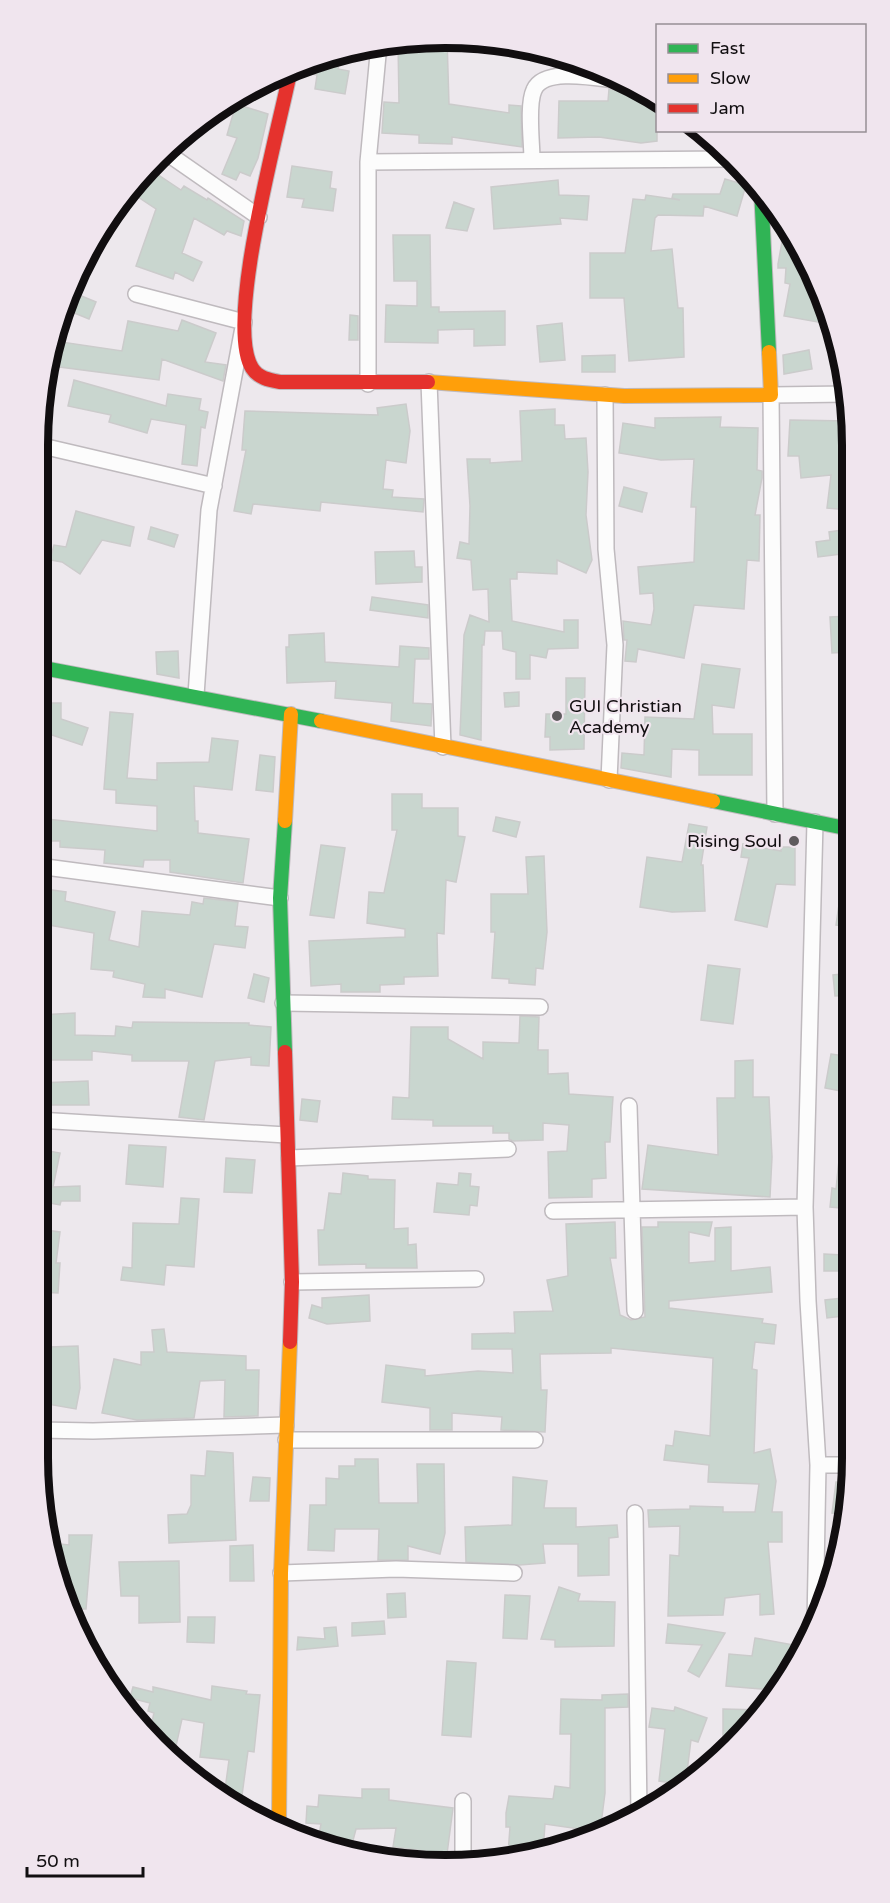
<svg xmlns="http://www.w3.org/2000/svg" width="890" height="1903" viewBox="0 0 890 1903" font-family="'Varela Round',sans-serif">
	<rect width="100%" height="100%" fill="#ede8ed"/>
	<path fill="#c9d6cf" stroke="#cbcbcb" stroke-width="1.5" d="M447 38 449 104 509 113V105L521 106 522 147 452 137V144L419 143V135L382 133 384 102 399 103 398 42Z
		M340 53 338 69 349 71 345 94 315 89 317 75 306 73 308 63Z
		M631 86 657 101V141L641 143 599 137 558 138 559 101H608L609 89 622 91Z
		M236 104 268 114 258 158 250 176 240 172 236 180 222 174 237 138 227 135Z
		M292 166 332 172 330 188 336 189 333 211 302 207 304 199 287 197Z
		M148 168 181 190 184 186 207 200 208 198 244 221 241 236 227 231 224 235 194 218 182 253 202 262 193 281 175 272 173 279 136 266 156 209 129 191Z
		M725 179 746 185 737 216 704 206 703 216 658 215 655 218 651 251 672 249 678 308H683L684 357 629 361 624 298H590V253H625L633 199 645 200 646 195 680 200 672 198 673 194H720Z
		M558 180 559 195 589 196 587 220 560 218 561 224 494 229 491 187Z
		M454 202 474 209 467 231 446 228Z
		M785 225 821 289 826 307 823 323 784 316 790 284 785 283 786 268H778V264Z
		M393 235H430L431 307H439V312L505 311V345L474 346V329L438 330V343L385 342 386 305 417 306V281H394Z
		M79 295 96 302 89 319 72 312Z
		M350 315 358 316V340H349Z
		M182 320 216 333 205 362 226 365 223 381 162 359 159 380 52 366 55 341 122 351 128 321 178 331Z
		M562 323 565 360 540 362 537 326Z
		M809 350 812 369 784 374 783 355Z
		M615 355V372H582V356Z
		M74 380 166 406 168 394 201 399 199 410 208 412 205 428 201 427 197 466 182 464 186 425 151 419 147 433 109 422 111 415 68 406Z
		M406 404 410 431 406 463 386 460 383 489 393 490 392 497 424 499 423 512 321 502 320 511 253 504 251 514 234 511 246 450H242L245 411 378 415 377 408Z
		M555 409V425H564L565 439 586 438 588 472 586 515 592 560 586 573 557 560V574L517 572V579H510L512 621 564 632V620H578V648L548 649 546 658 530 655V679H516V652L503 649 502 631H485L484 645H482L481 740 460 735 464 635 470 615 489 622 488 589 473 590 471 560 457 558 460 542 469 544 470 506 467 459H490V463L522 461 520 411Z
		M721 417 720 427 758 428 757 470 762 471V478L755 515H760L759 561 747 560 744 609 694 605 684 658 638 649 636 662 625 661 627 640H624L623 621 651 625 654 609 653 593 640 594 638 567 694 562 696 507H691L694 459 661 460 619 453 623 423 655 428V418Z
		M790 420 849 421V510L827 508 831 475 801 478 799 456H788Z
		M624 487 647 493 642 512 619 506Z
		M76 511 134 527 130 546 102 540 80 574 62 562 50 560 54 545 66 547Z
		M151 527 178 535 174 547 148 539Z
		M849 529V553L818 557 816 542 830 540 829 532Z
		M414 551 415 567H422V582L376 584 375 552Z
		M372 597 428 605V618L370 610Z
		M850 616V652L832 653 830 617Z
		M324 633 325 662 399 667 400 646 429 648V659H415L413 703 432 704 431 726 391 721 392 703 335 698 336 681 287 683 286 647H289V635Z
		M178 651 179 678 157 674 156 652Z
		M702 664 740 669 734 708 712 705 713 734H752V775H699V750L672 749 671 777 621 768 622 753 644 755 645 717 694 719Z
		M566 678H585L584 749 550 750V737H545L546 714H566Z
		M519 692V706L505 707 504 693Z
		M38 703H61V719L88 728 82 745 49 734 47 759H38Z
		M110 712 133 714 127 778 157 780V763L209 762 212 738 238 741 232 790 194 786 195 821H198V833L249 839 243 883 170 872V860H144L143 867 104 863 105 850 60 847V841H38V818L157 831V806L116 803V790L104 789Z
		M260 755 275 757 273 792 256 790Z
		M392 794H422V808H458V836L465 837 456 882 446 880 444 934 437 933 438 976 404 977V984L380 985V992H341V984L311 986 309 941 405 937V929L367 923 369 892 384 893 397 830H392Z
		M496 817 520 822 516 837 493 831Z
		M689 824 707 827 701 865H703L705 911 672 912 640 907 647 857 682 862Z
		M743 844 781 851V847H795V885L776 884 767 927 735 920 749 858 741 857Z
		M321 845 345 848 334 918 310 915Z
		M544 856 547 932 543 969 536 968 535 985 509 983V979L492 978 495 932H491V894H528L526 857Z
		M843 877 851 878V927L836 925Z
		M38 888 66 892 65 901 115 912 109 940 139 947 142 911 190 915 192 902 203 904 204 898 238 902 235 926 248 927 245 948 214 944 202 997 165 989V998L143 997 145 984 113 977 114 971 91 969 94 933 38 923Z
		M708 965 740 969 733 1024 701 1020Z
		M851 973V995L835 996 833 975Z
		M254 974 269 978 264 1002 248 998Z
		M75 1013V1035L115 1036 116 1026 132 1028 133 1022 249 1023V1025L271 1027 269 1066 251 1065V1057L215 1061 204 1120 179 1117 189 1061H132V1055L92 1051V1060H38V1015Z
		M520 1016 539 1017 538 1050H548V1074L568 1073 569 1094 613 1097 610 1142H605L606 1178 592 1179V1197L549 1198 548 1152 567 1151 569 1125 543 1123V1140L513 1141 509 1139V1133H493V1126H433V1120L392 1119 393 1097 409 1098 411 1027H448V1039L483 1059V1042L519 1043Z
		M831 1054 851 1057V1093L825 1088Z
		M753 1060V1097H769L772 1157 770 1197 642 1189 648 1145 718 1155 717 1098H735V1061Z
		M88 1081 89 1105H39L38 1083Z
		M302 1099 320 1101 317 1122 300 1120Z
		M129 1145 166 1147 163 1187 126 1184Z
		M38 1149 60 1153 53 1187 80 1186V1201H61L60 1205 38 1201 42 1174 38 1173Z
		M226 1158 255 1160 252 1193 224 1192Z
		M839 1160 852 1162V1209L830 1207 832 1188 836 1189Z
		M343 1173 368 1176V1179L395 1180 394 1229 408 1228V1245L416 1244 417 1268H366V1264L319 1265 318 1230H324L329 1193 341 1194Z
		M459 1173 471 1174 470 1186 479 1187 477 1206 470 1205 469 1215 434 1212 437 1183 458 1185Z
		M181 1198 199 1199 194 1267 166 1265 164 1285 121 1280 123 1267 132 1268 133 1223 179 1224Z
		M615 1222 616 1258H610L620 1315 631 1320 645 1317 642 1227H658V1222H712L709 1236 689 1232V1263L715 1261V1228L731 1227V1271L770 1267 772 1292 669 1301V1308L763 1319 762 1323 776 1325 774 1344 755 1342 752 1369 757 1370 754 1453 770 1449 776 1481 772 1512H782V1542H768L774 1614 760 1615V1594L725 1598 723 1615 668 1616 670 1555 679 1556 680 1526 649 1527 648 1510 690 1509V1506L723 1507V1512H755L759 1484 708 1482 709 1465 664 1460 666 1445 673 1446 675 1431 710 1436 713 1358 611 1348V1353L540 1354 541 1390H547L545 1432 501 1430 502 1417 452 1413V1430H430V1408L382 1402 386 1365 425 1370V1376L478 1371 513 1373 512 1349H472V1334L515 1333 514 1312 553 1311 547 1280 568 1276 566 1224Z
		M38 1229 60 1232 56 1263H60L58 1293 38 1292Z
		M824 1254 843 1255 842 1271H824Z
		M369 1295 370 1321 327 1324 309 1318 312 1305 322 1308V1298Z
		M852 1297V1315L827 1318 825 1300Z
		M164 1329 167 1352 246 1356V1370H259L258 1416 224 1417 225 1380 200 1381 194 1418 137 1420 102 1413 114 1359 141 1365V1352H154L152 1330Z
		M839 1342H852V1361L839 1360Z
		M78 1346 80 1388 76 1409 47 1404 50 1384 49 1347Z
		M207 1451 233 1453 236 1540 169 1543 168 1515 187 1514 191 1505V1475L205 1476Z
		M355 1459H378L379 1503H418L417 1464H444L445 1533 440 1554 408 1546V1560H378L379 1529H335L334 1551 308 1550 310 1505H326V1478L339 1479V1466H355Z
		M253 1477 270 1478 269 1501H250Z
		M513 1477 547 1481 544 1508H576V1527L617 1525 618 1537 609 1538V1575L578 1576V1544H543L545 1563 519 1565 466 1562 465 1527 512 1525Z
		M836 1482 850 1484 847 1515 832 1513Z
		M69 1535H92L86 1609H79L78 1630 59 1589 52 1543 69 1545Z
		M253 1545 254 1581H230V1546Z
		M179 1561 180 1622 139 1623V1596H121L119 1562Z
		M559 1587 580 1594 578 1601 615 1602 614 1646 555 1647V1640L541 1639Z
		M405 1593 406 1617 388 1618 387 1594Z
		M505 1595 530 1596 527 1639 503 1638Z
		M188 1617H215L214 1643 187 1642Z
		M384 1621 385 1634 352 1636V1623Z
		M668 1624 725 1633 699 1677 688 1671 702 1645 666 1643Z
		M336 1627 338 1646 297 1650 298 1637 325 1639 324 1628Z
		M755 1638 794 1645 791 1662 774 1690 726 1686 729 1654 752 1656Z
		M447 1661 476 1663 471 1737 442 1735Z
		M212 1686 247 1691 246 1694 260 1695 254 1752 248 1751 240 1810 224 1797 229 1760 200 1757 204 1723 182 1719 174 1755 149 1735 154 1713 148 1711 150 1703 130 1698 133 1687 153 1692V1687L211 1700Z
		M628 1694V1707L605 1708V1793L600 1832 545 1824 543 1852 525 1856 508 1854 510 1827H506V1813L509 1796 553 1799 555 1786 570 1788 571 1734H560L561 1699 602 1700V1695Z
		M675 1707 707 1718 698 1742 691 1740 686 1780 669 1794 672 1783 659 1781 665 1729 649 1727 652 1708 674 1711Z
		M723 1709 762 1710 751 1727 737 1738H723Z
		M362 1789H389V1800L453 1808 447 1854 393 1847 396 1828 356 1829 350 1852 318 1840 321 1824 306 1823 307 1806 318 1807 319 1795 362 1798Z"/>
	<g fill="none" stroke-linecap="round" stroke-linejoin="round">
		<g stroke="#bfbabe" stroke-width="18">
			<path id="street" d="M164 151 259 217
				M532 160C532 142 527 105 534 90 544 66 601 79 623 81
				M368 162 379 44
				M136 294 244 322 209 510 196 695
				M429 382 443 747
				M368 384V162L730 159
				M605 395 606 549 615 645 609 780
				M38 445 214 486
				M775 814 771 395 849 394
				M815 822 805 1207 808 1301 818 1465 815 1624
				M38 866 280 898
				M283 1003 540 1007
				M629 1106 635 1311
				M38 1120 286 1135
				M289 1158 508 1149
				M553 1211 805 1207
				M292 1282 476 1279
				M38 1430 93 1431 286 1425
				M286 1440H535
				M818 1465H852
				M635 1513 639 1815
				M281 1573 396 1569 514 1573
				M463 1861V1801"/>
		</g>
		<g stroke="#bfbabe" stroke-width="16">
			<path id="fast" d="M761 189 769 352
				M38 667 321 721
				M713 801 850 829
				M285 821 280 898 285 1052"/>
		</g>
		<g stroke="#bfbabe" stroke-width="16">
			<path id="slow" d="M428 382 624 396 771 395 769 352
				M321 721 713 801
				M285 821 291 714
				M279 1825 281 1573 290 1342"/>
		</g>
		<g stroke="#bfbabe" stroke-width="16">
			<path id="jam" d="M291 68C280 126 224 323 252 368 258 378 269 380 280 382H428
				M285 1052 292 1282 290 1342"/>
		</g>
		<use href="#street" stroke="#fcfcfc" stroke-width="15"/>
		<use href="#fast" stroke="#30b455" stroke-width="14"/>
		<use href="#slow" stroke="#ff9f0a" stroke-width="14"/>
		<use href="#jam" stroke="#e5322d" stroke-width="14"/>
	</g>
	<g fill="#5e5a5d" stroke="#f0e5ee" stroke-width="2">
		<circle cx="557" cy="716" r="6"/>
		<circle cx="794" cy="841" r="6"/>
	</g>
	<g text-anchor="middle" stroke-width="4.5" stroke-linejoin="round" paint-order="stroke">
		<g font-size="18" fill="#110e10" stroke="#f0e5ee" text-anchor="start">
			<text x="569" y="712">GUI Christian<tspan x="569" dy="21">Academy</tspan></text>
			<text x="782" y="847" text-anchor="end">Rising Soul</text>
		</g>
	</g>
	<path d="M0 0H890V1903H0ZM445 48H445A397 397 0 0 1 842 445V1458A397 397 0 0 1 445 1855H445A397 397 0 0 1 48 1458V445A397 397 0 0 1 445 48Z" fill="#f0e5ee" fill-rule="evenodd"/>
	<path fill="none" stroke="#110e10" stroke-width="8" d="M445 48H445A397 397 0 0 1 842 445V1458A397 397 0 0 1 445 1855H445A397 397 0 0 1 48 1458V445A397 397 0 0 1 445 48Z"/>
	<rect x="656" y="24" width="210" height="108" fill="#f0e5ee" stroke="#978f95" stroke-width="1.5"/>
	<rect x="668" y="44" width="30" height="9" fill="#30b455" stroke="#978f95" stroke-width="1.5"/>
	<text x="710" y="54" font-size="18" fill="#110e10">Fast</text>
	<rect x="668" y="74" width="30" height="9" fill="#ff9f0a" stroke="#978f95" stroke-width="1.5"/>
	<text x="710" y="84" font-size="18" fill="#110e10">Slow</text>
	<rect x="668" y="104" width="30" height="9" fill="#e5322d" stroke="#978f95" stroke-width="1.5"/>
	<text x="710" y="114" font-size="18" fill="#110e10">Jam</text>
	<path d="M27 1867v9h116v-9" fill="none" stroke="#110e10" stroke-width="3"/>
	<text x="36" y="1867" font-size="18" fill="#110e10" stroke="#f0e5ee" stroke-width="4.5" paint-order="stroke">50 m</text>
</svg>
